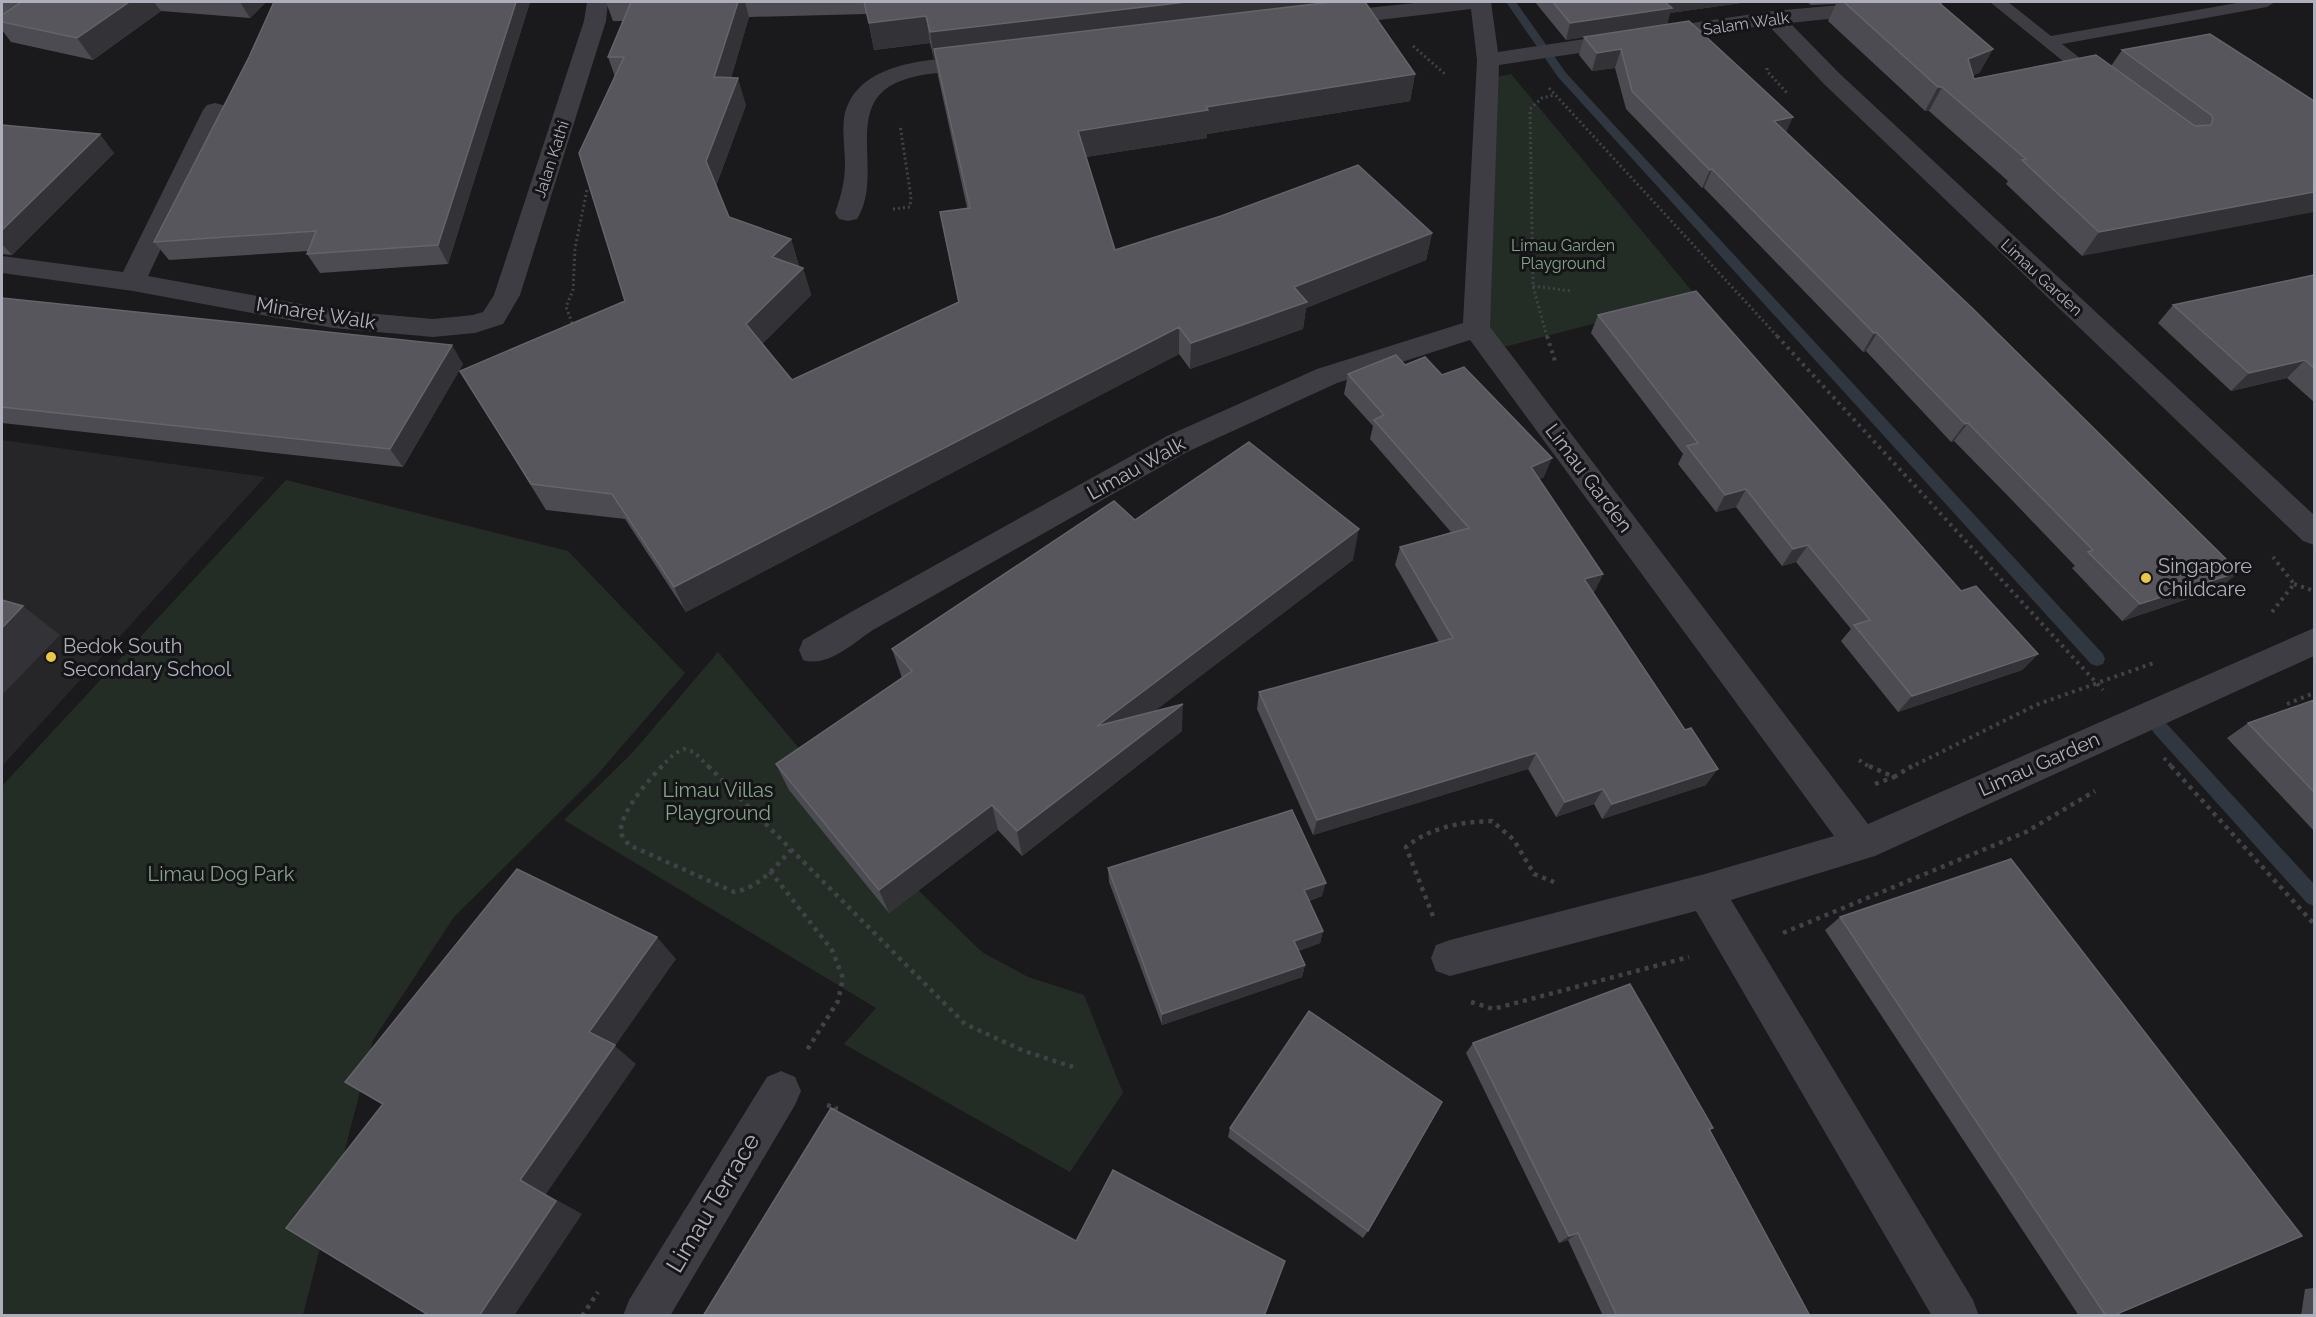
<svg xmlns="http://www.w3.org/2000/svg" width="2316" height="1317" viewBox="0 0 2316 1317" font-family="Raleway,sans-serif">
	<rect width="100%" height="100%" fill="#1a1a1c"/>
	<path fill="#262629" d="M2 440 265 477 2 766Z"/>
	<path fill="#242c26" d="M1511 74 1697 297 1504 347 1486 322 1491 78Z
		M286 480 568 551 685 673 597 775 454 917 373 1040 303 1315H2V786Z
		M718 652 919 891 982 952 1028 977 1084 995 1123 1093 1070 1172 844 1044 876 1008 564 820 633 752Z"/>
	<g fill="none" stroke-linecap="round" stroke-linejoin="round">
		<path fill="#303740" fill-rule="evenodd" d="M1506 2H1516L1566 73 2103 654 2105 659 2103 664 2097 666 2091 664 1558 77Z
			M2160 721 2166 723 2314 884V906L2307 903 2154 733 2151 728 2154 723Z"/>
		<path stroke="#414248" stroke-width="3" stroke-dasharray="2 3" stroke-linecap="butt" d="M1413 46 1446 75
			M1767 68V71L1788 94
			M1549 88 1778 337
			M893 209 910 207 911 197 900 125
			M1533 286 1571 291
			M574 328 566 307 573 290 575 248 587 190
			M1547 337 1533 286 1530 109 1542 98 1555 95"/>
		<path stroke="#414248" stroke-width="4" stroke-dasharray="3 4.5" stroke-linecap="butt" d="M1547 336 1555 361
			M1777 336 2103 690
			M2294 584 2314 591
			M2272 612 2294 584 2273 557
			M2287 704 2314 693
			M2164 758 2173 768
			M1859 760 1871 768
			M660 768 674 754 684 749 694 752 710 768
			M1909 768 2036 705 2156 662"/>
		<path stroke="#414248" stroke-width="4.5" stroke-dasharray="4 5" stroke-linecap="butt" d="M662 766C649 780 618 814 621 834L629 845 734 892C759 888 774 868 791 850
			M708 766 965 1024 1024 1051 1073 1067
			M1869 766 1894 777 1912 766
			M2171 766 2314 924
			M1875 784 1894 777
			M770 871 832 950 843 978 838 1001 807 1050
			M1433 916 1406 847C1431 827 1460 822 1492 821L1514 840 1534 874 1554 882
			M1783 933 2026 832 2095 791
			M1471 1002 1493 1009 1689 957
			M827 1105 836 1108 832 1114
			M582 1316 598 1292"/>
		<path fill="#3d3d43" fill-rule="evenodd" d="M1990 2H2008L2051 36 2242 2H2275L2267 7 2062 44 2103 76 2106 80 2103 84H2091Z"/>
		<path fill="#3d3d43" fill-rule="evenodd" d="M587 2H608L606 21 520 295 503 324 475 333 433 337 333 328 133 291 2 273V256L123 272 203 110 207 105 215 103 223 105 227 110 148 276 333 310 433 319 473 315 483 312 494 295 584 21Z
			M1424 2H1491L1498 52 1773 11 1874 2H1943L1941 7 1933 8 1790 23 1840 74 2314 515V545L2303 541 1824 84 1768 25 1499 65 1490 327 1868 824 2314 628V656L1875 856 1731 900 1973 1300 1979 1316H1932L1696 911 1450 976 1436 971 1431 958 1436 945 1450 940 1705 874 1834 836 1470 340 1337 383 1187 452 873 630C853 643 828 668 803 660L799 650 803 640 851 612 1167 436 1317 369 1463 323 1477 60 1471 9 1329 26 1321 24 1318 19 1321 14 1329 12Z
			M980 55 988 57 991 62 988 67C958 74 926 70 898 82 842 106 885 175 857 219L848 221 839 219 835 213C841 196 845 181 845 164 845 149 842 132 844 118 855 59 934 60 980 55Z
			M781 1071 795 1077 801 1091 795 1105 670 1316H623L629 1300 767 1077Z"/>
	</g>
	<path fill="#4b4b51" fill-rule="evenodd" d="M2 2H266L250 18 161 11 93 60 11 42 2 30Z
		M274 2H530L448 264 320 273 307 254 309 251 169 260 154 242 249 57Z
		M606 2H1365L1415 74 1410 101 1207 134V138L1086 157 1115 250 1432 233 1426 260 1306 308 1303 329 1190 369 1179 354 686 612 625 519 546 510 460 371 625 301 615 77 608 57 623 21H613ZM867 14 874 50 930 43 934 59H935L938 76 967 208 940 212 958 302 792 380 762 344 811 295 803 268 799 266 791 239 729 217 716 186 746 105 731 78 749 17Z
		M1535 2H1748L1670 13 1667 25 1689 21 1786 132 2220 588 2122 621 2072 568 2075 566 2009 497 1954 441 1951 442 1866 351 1863 352 1704 188H1702L1626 109 1615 68 1592 71 1579 55 1584 37 1566 40Z
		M1807 2H1938L1993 49 1979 73 1973 75 1974 79 2111 66 2122 50 2314 101 2082 256 2006 184 2008 181 1929 111H1925L1828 21 1836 4 1811 5Z
		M2 125 114 153 12 255 2 254Z
		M2314 275V402L2287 378 2231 391 2158 323 2173 305Z
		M2 298 463 364 403 467 2 423Z
		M1598 315 1961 591 2038 654 2022 670 1898 712 1841 641 1851 629 1796 562 1782 566 1736 507 1716 512 1678 464 1683 454 1591 333Z
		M1405 365 1442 375 1544 477 1539 479 1603 574 1594 592H1593L1706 785 1602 819 1594 804 1556 817 1528 769 1313 835 1257 709 1259 692 1439 642 1395 565 1400 547 1451 532 1370 439 1373 426 1344 394 1348 374Z
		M1135 520 1353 560 1154 711 1182 731 1022 856 998 830 889 913 789 790 776 764 902 678 892 649Z
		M2314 700V831L2227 738 2248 723Z
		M1108 868 1322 896 1309 901 1323 931 1320 943 1298 951 1305 965 1302 977 1162 1025 1109 882Z
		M1840 917 2112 1316H2079L1825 930Z
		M1473 1043 1713 1128 1710 1130 1810 1316H1603L1568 1240 1559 1243 1466 1053Z
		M1230 1128 1368 1231 1363 1238 1228 1137Z
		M2314 1288V1316H2301L2305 1289Z"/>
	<path fill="#333337" d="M129 2H154L161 11 93 60 77 38Z
		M240 2H266L250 18Z
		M516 2H530L448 264 438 245Z
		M738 2H745L749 17 723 105 714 77Z
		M1186 2H1349L934 49 935 59H934L930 32Z
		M1661 2H1748L1670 13 1667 25 1566 40 1570 23Z
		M926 16 930 43 874 50 869 23Z
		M1621 49 1615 68 1592 71 1597 53Z
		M1993 49 1979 73 1954 83 1968 59Z
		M1415 74 1410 101 1207 134V138L1079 158 1078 131 1206 107Z
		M738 78 746 105 715 188 706 161Z
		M1938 87H1942L1929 111H1925Z
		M1793 117 1785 135 1774 121Z
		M100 134 114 153 12 255 2 244V230Z
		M1712 169 1704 188H1702L1710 170Z
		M2314 192V212L2082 256 2099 232Z
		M1432 233 1426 260 1306 308 1303 329 1190 369 1191 343 1294 287Z
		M791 239 799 266 772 257Z
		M803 268 811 295 755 351 746 324Z
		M1179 327V354L686 612 674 587Z
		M1874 333H1877L1866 351 1863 352Z
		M452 345 463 364 403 467 390 449Z
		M2305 360 2287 378 2231 391 2249 373Z
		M1968 423 1954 441 1951 442 1965 424Z
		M1552 458 1544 477 1524 486 1531 467Z
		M1746 489 1736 507 1716 512 1725 495Z
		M1359 529 1353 560 1100 753 1097 726Z
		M1808 545 1796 562 1782 566 1793 549Z
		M2239 572 2220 588 2122 621 2140 604Z
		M1603 574 1594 592 1576 597 1584 579Z
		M23 606 60 635 2 695V628Z
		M2038 654 2022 670 1898 712 1912 696Z
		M1183 704 1182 731 1022 856 1017 831Z
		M1536 753 1528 769 1313 835 1317 820Z
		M1718 769 1706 785 1602 819 1612 804Z
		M1603 789 1594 804 1556 817 1565 802Z
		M992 805 998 830 889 913 879 890Z
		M1326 883 1322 896 1301 903 1304 890Z
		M1323 931 1320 943 1291 953 1294 941Z
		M657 937 676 959 615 1046 636 1064 546 1194 582 1214 514 1316H479L520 1180 589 1032Z
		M1305 965 1302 977 1162 1025V1014Z
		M1578 1233 1568 1240 1559 1243 1569 1236Z"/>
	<path fill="#56565c" stroke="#64646b" stroke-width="1.5" d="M15 2H129L77 38 2 22V15L20 3Z
		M274 2H516L438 245 307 254 316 231 154 242 249 57Z
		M631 2H738L714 77 738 78 706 161 729 217 791 239 772 257 803 268 746 324 792 380 959 302 940 212 970 208 934 49 1332 2H1365L1415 74 1206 107 1208 110 1078 131 1115 250 1221 216 1358 165 1432 233 1294 287 1307 302 1191 343 1179 327 674 587 612 494 531 484 460 371 625 301 579 153 624 57H608Z
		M864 2H1186L930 32 926 16 869 23Z
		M1553 2H1665L1672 8 1570 23Z
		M1844 2H1938L1993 49 1968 59 1974 79 2096 55 2195 126 2211 125 2213 119 2211 115 2122 50 2210 34 2314 101V192L2099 232 2022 160 2026 159 1942 87H1938Z
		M1689 21 1793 117 1774 121 1971 307 2239 572 2140 604 2088 552 2093 550 2023 479 1968 423 1965 424 1877 333H1874L1712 169 1710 170 1632 91 1621 49 1597 53 1584 37Z
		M2 125 100 134 2 230Z
		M2314 275V368L2305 360 2249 373 2173 305Z
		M1696 291 1961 591 1976 586 2038 654 1912 696 1854 625 1870 620 1808 545 1793 549 1746 489 1725 495 1687 446 1698 443 1598 315Z
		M2 298 452 345 390 449 2 407Z
		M1396 355 1405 365 1425 357 1442 375 1464 367 1552 458 1531 467 1603 574 1584 579 1685 730 1691 728 1718 769 1612 804 1603 789 1565 802 1536 753 1317 820 1259 692 1453 638 1400 547 1469 528 1374 420 1384 415 1348 374Z
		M1249 442 1359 529 1097 726 1183 704 1017 831 992 805 879 890 776 764 912 671 892 649 1114 501 1135 520Z
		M2 600 23 606 2 628Z
		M2314 700V792L2248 723Z
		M1292 810 1326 883 1304 890 1323 931 1294 941 1305 965 1162 1014 1108 868Z
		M2011 859 2302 1236 2112 1316H2106L1840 917Z
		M517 869 657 937 589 1032 615 1045 520 1180 556 1201 479 1316H430L286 1228 383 1104 345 1082Z
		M1630 984 1713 1128 1709 1129 1810 1316H1617L1578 1233 1569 1236 1473 1043Z
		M1309 1011 1442 1102 1368 1231 1230 1128Z
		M831 1108 1076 1241 1113 1170 1285 1261 1264 1316H703Z"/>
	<g fill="#ebc843" stroke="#151517" stroke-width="2">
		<circle cx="2146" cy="578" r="6"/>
		<circle cx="51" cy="657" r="6"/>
	</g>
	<g text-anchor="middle" stroke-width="6" stroke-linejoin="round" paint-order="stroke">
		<g font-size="16" fill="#adafbb" stroke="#151517">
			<text transform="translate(1746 23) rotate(-8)" y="6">Salam Walk</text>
			<text transform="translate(551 159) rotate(-72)" y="6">Jalan Kathi</text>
			<text transform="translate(2042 277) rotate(43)" y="6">Limau Garden</text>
		</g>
		<g font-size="16" fill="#85a58b" stroke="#151517">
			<text x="1563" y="251">Limau Garden<tspan x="1563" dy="18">Playground</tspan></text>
		</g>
		<g font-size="20" fill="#adafbb" stroke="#151517">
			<text transform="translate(316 313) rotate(9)" y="7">Minaret Walk</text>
			<text transform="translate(1136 468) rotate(-29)" y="7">Limau Walk</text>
			<text transform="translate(1589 478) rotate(53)" y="7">Limau Garden</text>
			<text transform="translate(2039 764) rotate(-24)" y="7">Limau Garden</text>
		</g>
		<g font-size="20" fill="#adafbb" stroke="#151517" text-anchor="start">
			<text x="2158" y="573">Singapore<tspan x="2158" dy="23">Childcare</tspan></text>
			<text x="63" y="653">Bedok South<tspan x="63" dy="23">Secondary School</tspan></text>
		</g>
		<g font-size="20" fill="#85a58b" stroke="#151517">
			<text x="718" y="797">Limau Villas<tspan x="718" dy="23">Playground</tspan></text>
			<text x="221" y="881">Limau Dog Park</text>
		</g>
		<g font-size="24" fill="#adafbb" stroke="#151517">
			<text transform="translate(713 1203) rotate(-59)" y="8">Limau Terrace</text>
		</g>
	</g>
	<rect width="2316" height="1317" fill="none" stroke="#adafbb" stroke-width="6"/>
</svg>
